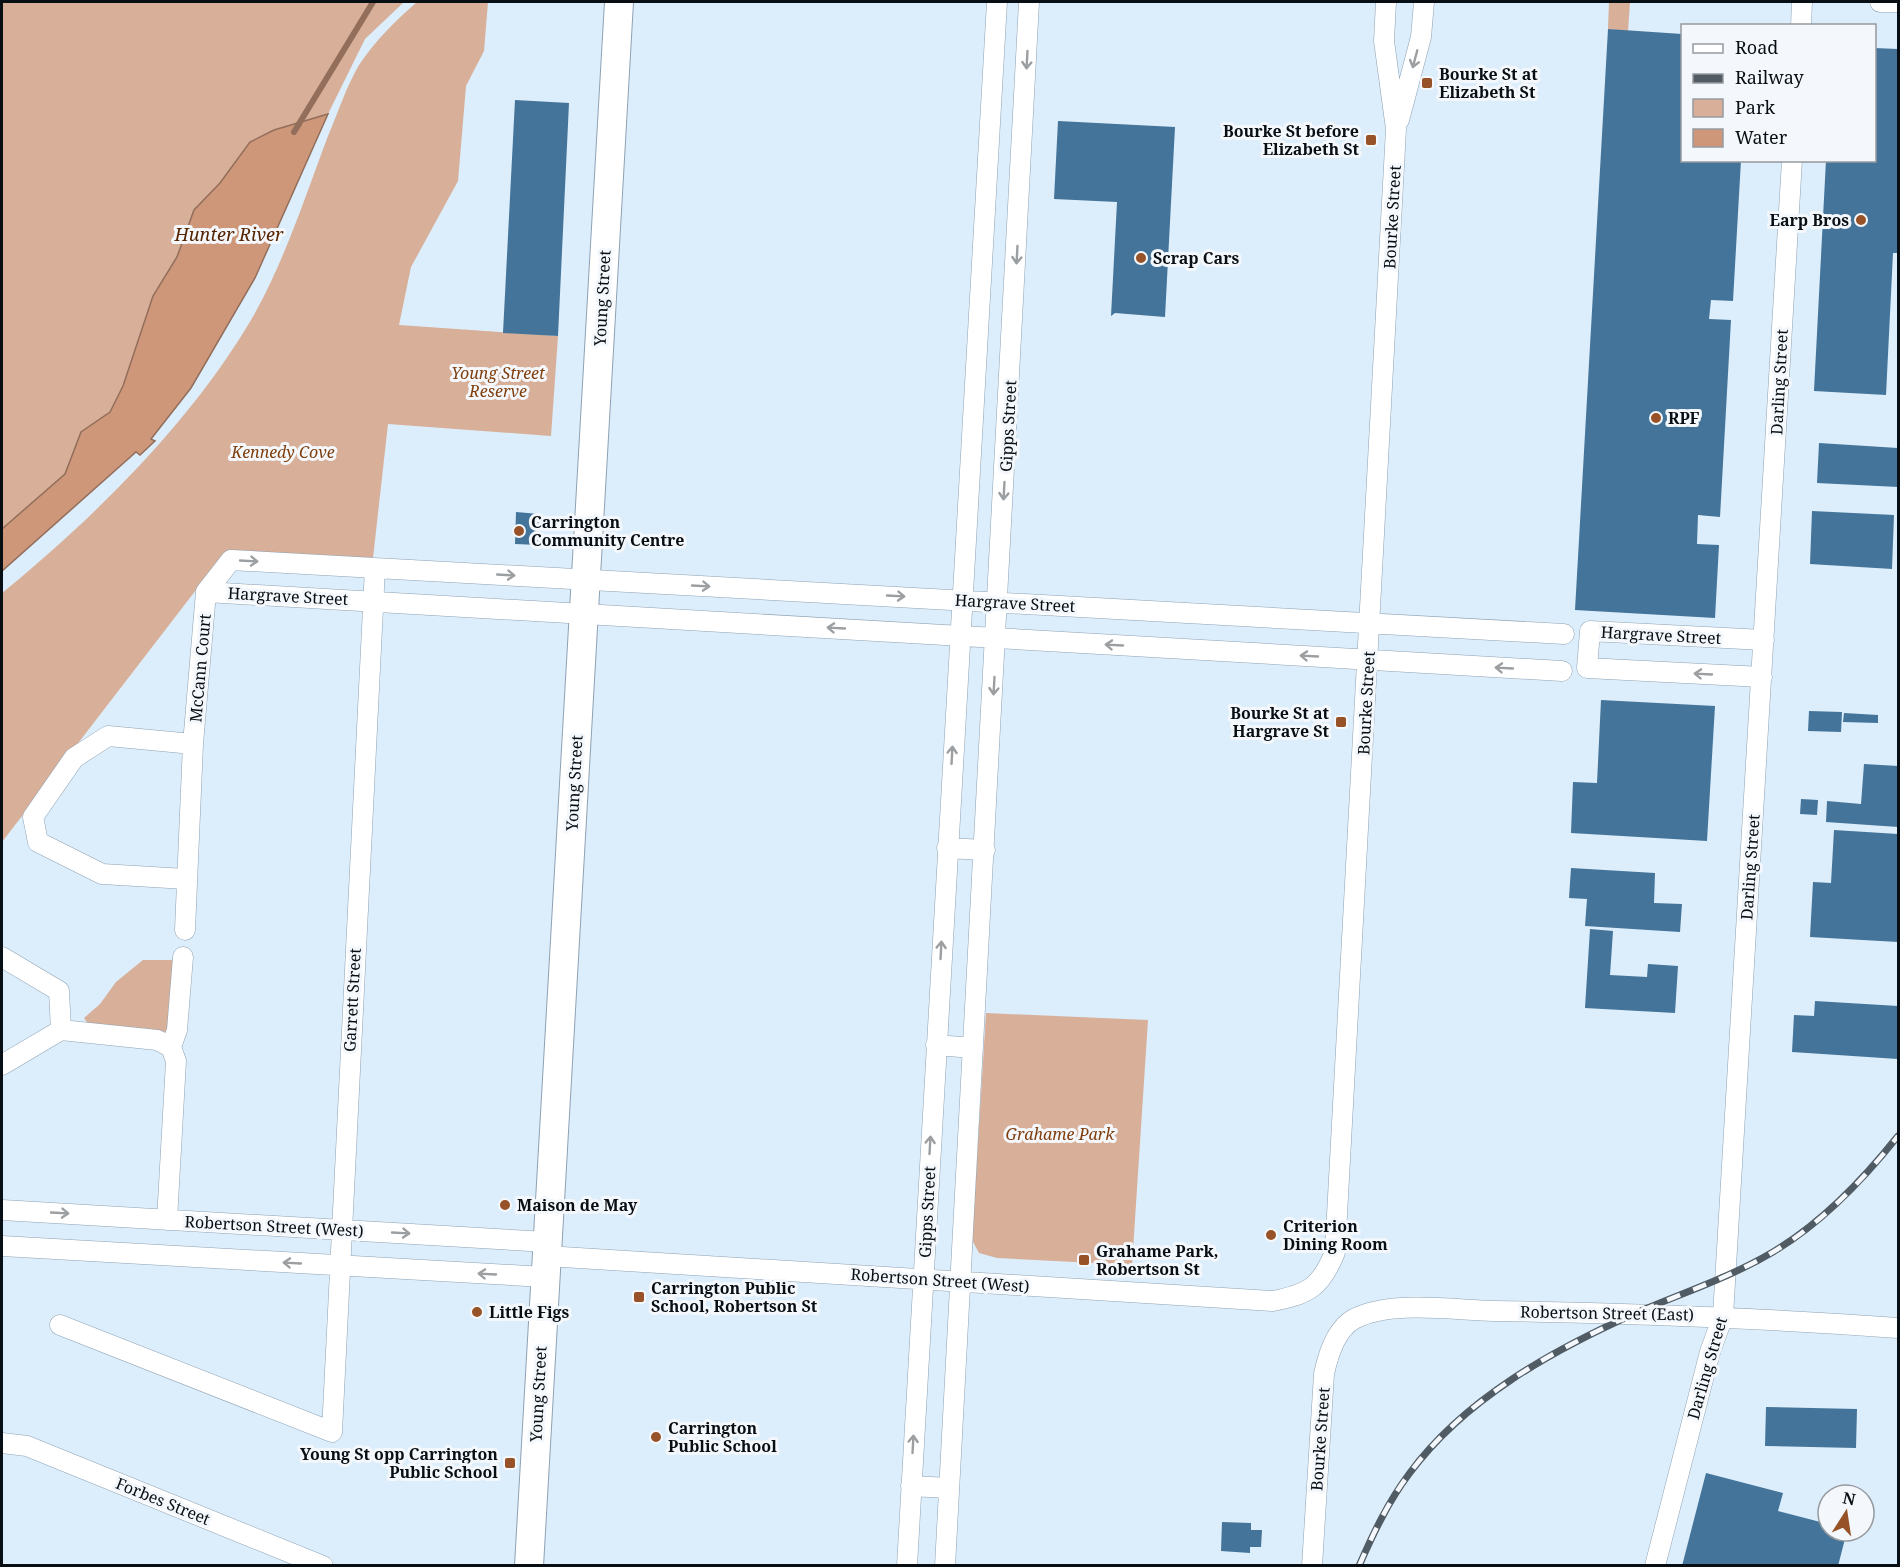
<svg xmlns="http://www.w3.org/2000/svg" width="1900" height="1567" viewBox="0 0 1900 1567" font-family="'Noto Serif',serif">
	<rect width="100%" height="100%" fill="#dcedfb"/>
	<path fill="#d8af98" d="M2 2H404L365 39 328 114 274 130 194 210 177 257 153 296 123 386 110 412 81 432 65 474 2 529Z
		M417 2H488L484 51 466 86 458 181 411 267 399 325 558 336 551 436 388 424 373 558 226 551 2 842V593C93 519 191 422 251 320 284 263 305 197 328 136 338 113 346 87 359 65 375 41 395 21 417 2Z
		M1609 2H1630L1628 31 1608 29Z
		M143 960H176L168 1032 90 1027 84 1018 100 1004 116 982Z
		M986 1013 1148 1020 1132 1265 997 1258 979 1253 972 1240Z"/>
	<path fill="#ce9779" stroke="#926e5b" stroke-width="1.5" d="M328 114 255 278 191 388 151 439 155 441 140 455 136 452 2 571V529L65 474 81 432 110 412 123 386 153 296 177 257 194 210 220 183 250 142 274 130Z"/>
	<g fill="none" stroke-linecap="round" stroke-linejoin="round">
		<path stroke="#926e5b" stroke-width="6" d="M294 132 373 2"/>
	</g>
	<path fill="#447499" d="M1608 29 1682 34V160H1741L1733 301 1711 300 1709 319 1731 320 1720 517 1698 515 1697 544 1719 545 1715 618 1575 610Z
		M1874 48 1898 49V253H1893L1886 395 1814 391 1826 160H1874Z
		M515 100 569 103 558 336 503 333Z
		M1058 121 1175 127 1165 317 1115 313 1111 316 1117 202 1054 199Z
		M1819 443 1898 448V487L1817 483Z
		M1812 511 1894 515 1892 569 1810 564Z
		M516 512 539 514 538 545 515 544Z
		M1601 700 1715 706 1707 841 1571 833 1573 782 1597 783Z
		M1809 711 1842 712 1841 732 1808 731Z
		M1844 713 1878 715V723L1843 722Z
		M1864 764 1898 766V827L1826 822 1827 801 1861 804Z
		M1801 799 1818 800 1817 815 1800 814Z
		M1834 830 1898 834V942L1810 937 1813 882 1831 883Z
		M1571 868 1655 873 1654 903 1682 904 1680 932 1585 926 1587 899 1569 898Z
		M1590 929 1613 931 1610 975 1647 977 1648 964 1678 966 1675 1013 1585 1008Z
		M1815 1001 1898 1006V1059L1792 1052 1794 1015 1814 1016Z
		M1766 1407 1857 1409 1856 1448 1765 1446Z
		M1706 1473 1783 1493 1778 1511 1828 1524V1531H1847L1838 1566H1682Z
		M1222 1522 1251 1523V1530H1262L1261 1547H1250V1553L1221 1551Z"/>
	<g fill="none" stroke-linecap="round" stroke-linejoin="round">
		<g stroke="#8ea2b3" stroke-width="21">
			<path id="minor" d="M1880 2H1898
				M1801 26 1802 2
				M1399 120 1421 37 1424 2
				M206 592 231 560 1564 634
				M206 592 1562 671
				M1762 677 1587 668 1590 631 1764 640
				M947 848 985 850
				M186 879 102 874 38 842 33 817 74 758 108 736 193 744
				M185 930 193 744 206 592
				M2 957 59 991 61 1030
				M936 1045 973 1048
				M171 1047 177 1030 183 957
				M2 1065 61 1030 157 1040 171 1047 176 1061 167 1220
				M2 1210 547 1242
				M2 1246 545 1277
				M546 1256 1273 1301C1309 1294 1321 1287 1335 1252L1396 129 1384 41 1386 2
				M60 1325 332 1432 375 568
				M2 1443 27 1446 323 1566
				M911 1486 949 1488
				M907 1566 997 2
				M945 1566 1029 2
				M1312 1566 1324 1374C1328 1355 1336 1329 1354 1319 1390 1300 1453 1310 1493 1311 1629 1313 1763 1318 1898 1328
				M1655 1566 1710 1352 1723 1316 1792 160"/>
		</g>
		<g stroke="#8ea2b3" stroke-width="30">
			<path id="secondary" d="M529 1566 619 2"/>
		</g>
		<use href="#minor" stroke="#fff" stroke-width="20"/>
		<use href="#secondary" stroke="#fff" stroke-width="28"/>
		<g stroke="#505b64" stroke-width="7">
			<path id="rail" d="M1359 1566C1373 1534 1388 1502 1409 1474 1464 1399 1553 1350 1636 1313 1682 1293 1729 1278 1773 1252 1822 1223 1863 1180 1898 1136"/>
		</g>
		<use href="#rail" stroke="#f4f8fc" stroke-width="4.5" stroke-dasharray="14" stroke-linecap="butt"/>
	</g>
	<defs><path id="oneway-shaft" d="M-6 0H5M1.5-3L5.5 0L1.5 3" fill="none" stroke-width="1.6" stroke-linecap="round" stroke-linejoin="round" transform="scale(1.5)"/></defs>
	<g stroke="#9c9fa1">
		<use href="#oneway-shaft" transform="translate(1415 59) rotate(105)"/>
		<use href="#oneway-shaft" transform="translate(1027 60) rotate(93)"/>
		<use href="#oneway-shaft" transform="translate(1017 255) rotate(93)"/>
		<use href="#oneway-shaft" transform="translate(1004 491) rotate(93)"/>
		<use href="#oneway-shaft" transform="translate(249 561) rotate(3)"/>
		<use href="#oneway-shaft" transform="translate(506 575) rotate(3)"/>
		<use href="#oneway-shaft" transform="translate(701 586) rotate(3)"/>
		<use href="#oneway-shaft" transform="translate(896 596) rotate(3)"/>
		<use href="#oneway-shaft" transform="translate(836 628) rotate(-177)"/>
		<use href="#oneway-shaft" transform="translate(1114 645) rotate(-177)"/>
		<use href="#oneway-shaft" transform="translate(1309 656) rotate(-177)"/>
		<use href="#oneway-shaft" transform="translate(1504 668) rotate(-177)"/>
		<use href="#oneway-shaft" transform="translate(1703 674) rotate(-177)"/>
		<use href="#oneway-shaft" transform="translate(994 686) rotate(93)"/>
		<use href="#oneway-shaft" transform="translate(952 755) rotate(-87)"/>
		<use href="#oneway-shaft" transform="translate(941 950) rotate(-87)"/>
		<use href="#oneway-shaft" transform="translate(930 1145) rotate(-87)"/>
		<use href="#oneway-shaft" transform="translate(60 1213) rotate(3)"/>
		<use href="#oneway-shaft" transform="translate(401 1233) rotate(3)"/>
		<use href="#oneway-shaft" transform="translate(292 1263) rotate(-177)"/>
		<use href="#oneway-shaft" transform="translate(487 1274) rotate(-177)"/>
		<use href="#oneway-shaft" transform="translate(913 1444) rotate(-87)"/>
	</g>
	<g fill="#975227" stroke="#f4f8fc" stroke-width="2">
		<rect x="1421" y="77" width="12" height="12" rx="3"/>
		<rect x="1365" y="134" width="12" height="12" rx="3"/>
		<circle cx="1861" cy="220" r="6"/>
		<circle cx="1141" cy="258" r="6"/>
		<circle cx="1656" cy="418" r="6"/>
		<circle cx="519" cy="531" r="6"/>
		<rect x="1335" y="716" width="12" height="12" rx="3"/>
		<circle cx="505" cy="1205" r="6"/>
		<circle cx="1271" cy="1235" r="6"/>
		<rect x="1078" y="1254" width="12" height="12" rx="3"/>
		<rect x="633" y="1291" width="12" height="12" rx="3"/>
		<circle cx="477" cy="1312" r="6"/>
		<circle cx="656" cy="1437" r="6"/>
		<rect x="504" y="1457" width="12" height="12" rx="3"/>
	</g>
	<g text-anchor="middle" stroke-width="6" stroke-linejoin="round" paint-order="stroke">
		<g font-size="16" font-weight="bold" fill="#070e14" stroke="#f4f8fc" text-anchor="start">
			<text x="1439" y="80">Bourke St at<tspan x="1439" dy="18">Elizabeth St</tspan></text>
			<text x="1359" y="137" text-anchor="end">Bourke St before<tspan x="1359" dy="18">Elizabeth St</tspan></text>
			<text x="1849" y="226" text-anchor="end">Earp Bros</text>
			<text x="1153" y="264">Scrap Cars</text>
			<text x="1668" y="424">RPF</text>
			<text x="531" y="528">Carrington<tspan x="531" dy="18">Community Centre</tspan></text>
			<text x="1329" y="719" text-anchor="end">Bourke St at<tspan x="1329" dy="18">Hargrave St</tspan></text>
			<text x="517" y="1211">Maison de May</text>
			<text x="1283" y="1232">Criterion<tspan x="1283" dy="18">Dining Room</tspan></text>
			<text x="1096" y="1257">Grahame Park,<tspan x="1096" dy="18">Robertson St</tspan></text>
			<text x="651" y="1294">Carrington Public<tspan x="651" dy="18">School, Robertson St</tspan></text>
			<text x="489" y="1318">Little Figs</text>
			<text x="668" y="1434">Carrington<tspan x="668" dy="18">Public School</tspan></text>
			<text x="498" y="1460" text-anchor="end">Young St opp Carrington<tspan x="498" dy="18">Public School</tspan></text>
		</g>
		<g font-size="16" fill="#070e14" stroke="#f4f8fc">
			<text transform="translate(1392 217) rotate(-87)" y="6">Bourke Street</text>
			<text transform="translate(602 298) rotate(-87)" y="6">Young Street</text>
			<text transform="translate(1779 382) rotate(-87)" y="6">Darling Street</text>
			<text transform="translate(1008 426) rotate(-87)" y="6">Gipps Street</text>
			<text transform="translate(288 596) rotate(3)" y="6">Hargrave Street</text>
			<text transform="translate(1015 603) rotate(3)" y="6">Hargrave Street</text>
			<text transform="translate(1661 635) rotate(3)" y="6">Hargrave Street</text>
			<text transform="translate(200 668) rotate(-85)" y="6">McCann Court</text>
			<text transform="translate(1366 703) rotate(-87)" y="6">Bourke Street</text>
			<text transform="translate(574 783) rotate(-87)" y="6">Young Street</text>
			<text transform="translate(1750 867) rotate(-86)" y="6">Darling Street</text>
			<text transform="translate(352 1000) rotate(-87)" y="6">Garrett Street</text>
			<text transform="translate(927 1212) rotate(-87)" y="6">Gipps Street</text>
			<text transform="translate(274 1226) rotate(3)" y="6">Robertson Street (West)</text>
			<text transform="translate(940 1280) rotate(4)" y="6">Robertson Street (West)</text>
			<text transform="translate(1607 1313) rotate(1)" y="6">Robertson Street (East)</text>
			<text transform="translate(1707 1368) rotate(-74)" y="6">Darling Street</text>
			<text transform="translate(538 1394) rotate(-87)" y="6">Young Street</text>
			<text transform="translate(1320 1439) rotate(-86)" y="6">Bourke Street</text>
			<text transform="translate(163 1501) rotate(22)" y="6">Forbes Street</text>
		</g>
		<g font-size="16" font-style="italic" fill="#803d0c" stroke="#f4f8fc">
			<text x="498" y="379">Young Street<tspan x="498" dy="18">Reserve</tspan></text>
			<text x="283" y="458">Kennedy Cove</text>
			<text x="1060" y="1140">Grahame Park</text>
		</g>
		<g font-size="18" font-style="italic" fill="#572400" stroke="#f4f8fc">
			<text x="229" y="241">Hunter River</text>
		</g>
	</g>
	<rect width="1900" height="1567" fill="none" stroke="#070e14" stroke-width="6"/>
	<rect x="1681" y="24" width="195" height="138" fill="#f4f8fc" stroke="#959a9f" stroke-width="1.5"/>
	<rect x="1693" y="44" width="30" height="9" fill="#ffffff" stroke="#959a9f" stroke-width="1.5"/>
	<text x="1735" y="54" font-size="18" fill="#070e14">Road</text>
	<rect x="1693" y="74" width="30" height="9" fill="#505b64" stroke="#959a9f" stroke-width="1.5"/>
	<text x="1735" y="84" font-size="18" fill="#070e14">Railway</text>
	<rect x="1693" y="99" width="30" height="18" fill="#d8af98" stroke="#959a9f" stroke-width="1.5"/>
	<text x="1735" y="114" font-size="18" fill="#070e14">Park</text>
	<rect x="1693" y="129" width="30" height="18" fill="#ce9779" stroke="#959a9f" stroke-width="1.5"/>
	<text x="1735" y="144" font-size="18" fill="#070e14">Water</text>
	<g transform="translate(1846 1513) rotate(12)"><circle r="28" fill="#f4f8fc" stroke="#959a9f" stroke-width="1.5"/>
	<path d="M0-4.5L10 22L0 15L-10 22Z" fill="#975227"/>
	<text y="-9" font-size="16" font-weight="bold" text-anchor="middle" fill="#070e14">N</text>
	</g>
</svg>
